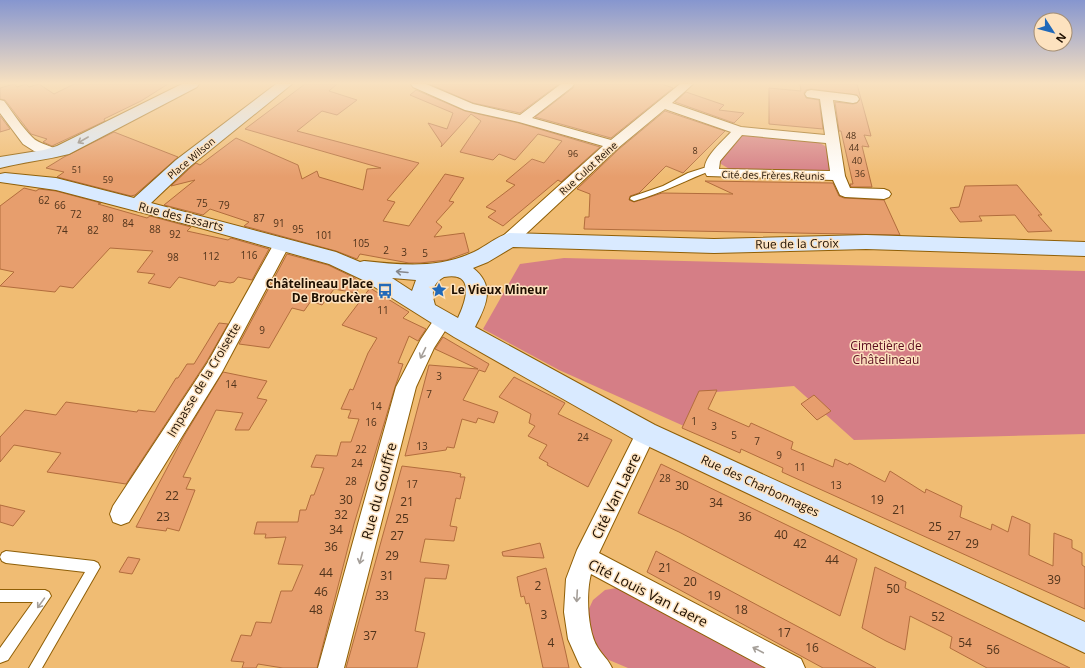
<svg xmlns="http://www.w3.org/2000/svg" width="1085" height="668" viewBox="0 0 1085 668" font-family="'Open Sans',sans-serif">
	<rect width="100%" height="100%" fill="#f0bc73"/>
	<path fill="#d57e86" d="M746 133 820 143 830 149 831 170 824 173 731 170 721 164 719 160 741 135Z
		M564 258 1085 271V434L854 440 794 386 702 393 686 427 559 370 483 329 520 264Z
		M622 587 771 668H628L597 655 587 613 593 600 605 590Z"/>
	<path fill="#e79e6d" stroke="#b26d3d" d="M14 84 17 87 26 84 29 87 39 84 54 94 74 84H168L141 101 104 119 105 121 52 146 43 142 47 139 31 134 5 100 0 99V88Z
		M305 84H337L329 91 357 100 337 115 322 111 297 131 419 163 387 200 395 202 383 221 409 226 445 174 464 178 449 201 454 202 436 222 442 227 434 237 464 233 469 252 447 260 420 263H409L360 254 357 259 336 251 244 226 249 222 210 209 203 215 164 205 195 180 171 186 189 169 196 163 200 165 236 138 298 165 302 179 317 171 319 177 363 190 367 169 381 168 245 129Z
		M429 84H559L520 113 473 103Z
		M575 84H662L673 88 611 138 535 117 573 88Z
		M800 84H857L871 136 864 135 869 147 862 146 872 187H851L850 184H853L841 131H839L835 102 853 104 857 103 860 100 857 95 811 89 806 90 804 93 806 98 819 100 823 129 769 124V88L801 91Z
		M416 90 465 111 519 123 600 147 561 182 558 180 503 226 488 217 496 211 486 207 515 185 506 181 532 159 544 163 562 141 538 134 515 160 499 154 493 160 460 152 481 121 471 114 441 147 442 144 428 123 447 129 453 113 410 95Z
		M686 92 724 105 719 110 744 113 734 123 675 102Z
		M665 111 725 131 683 173 666 166 639 193 630 196 629 200 634 202 662 193 733 194 705 181 833 183 839 196 844 198 884 200 900 235 584 229 585 217H589L590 194 577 189 619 149Z
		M0 116 10 129 0 132Z
		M114 132 178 157 135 195 131 196 57 177 64 172 46 168 64 157Z
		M1017 185 1042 215H1038L1052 231 1028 232 1015 215 979 216 982 221 960 222 950 208 959 207 965 186Z
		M24 188 36 191 39 189 56 191 101 203 98 204 147 218 150 216 191 227 187 231 228 240 231 238 269 249 252 280 238 277 234 282 230 283 219 281 215 286 179 277 170 288 148 283 155 274 137 272 153 251 110 248 73 288 60 286 55 292 0 286 14 272 0 269V206Z
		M287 254 328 265 353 277 361 283 356 293 334 289 322 305 311 301 304 311 292 308 269 348 239 344Z
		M370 288 409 312 403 318 426 329 418 341 409 336 398 363 403 364 395 387 354 524 317 668H283L258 664 256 668H242L244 662 231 661 241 635 251 636 256 622 271 623 281 591H292L303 565 278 564 286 537 265 538 266 534H254L257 522H298L300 510H306L311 495H314L324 468 311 467 316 455 337 456 341 442H351L359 419 348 418 351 410 341 409 350 389 353 390 368 353 377 338 342 325Z
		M219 323 228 324 207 361 126 484 47 472 61 453 14 445 0 462V437L25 410 56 415 66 402 137 412 138 410 155 412 176 378H178L187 364H194Z
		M443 337 489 364 485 372 479 370 463 400 498 412 494 423 478 418 476 423 462 419 454 448 447 447 446 450 405 456 429 365 478 369 435 349Z
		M223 372 267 381 257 398 267 400 249 430H235L243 413 216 410 183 477 191 478 186 489 195 490 179 531 167 528 166 531 136 527 184 436Z
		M514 377 565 403 558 414 612 440 588 487 547 465 548 463 539 458 547 445 528 436 535 426 529 423 531 414 499 397Z
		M717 390 708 409 749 427 751 423 793 442 791 449 833 467 835 459 848 465 849 463 885 482 890 471 925 493 926 489 962 506 960 517 991 530 992 524 1008 532 1012 516 1030 524 1029 555 1053 566 1054 533 1072 540V548L1082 553V565L1085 567V609L782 472 783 468 763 459 741 449 740 453 682 428 699 391Z
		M814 395 831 411 817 420 801 404Z
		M661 464 857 559 840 616 679 532 638 513Z
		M402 466 451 472 461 474 460 477H465L460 499 456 498 450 526 457 527 454 541 425 539 420 562 449 565 446 579 425 578 415 631 425 633 417 668H346Z
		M0 505 25 511 13 526 0 522Z
		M540 543 544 558 503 556 502 552Z
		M656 551 759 606 876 668H823L647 572Z
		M128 557 140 559 132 574 119 572Z
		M875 567 906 582 905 588 1070 668H987L950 648 952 637 910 616 905 650 886 641 862 628Z
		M546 568 566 654 569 668H543L529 603 526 604 524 596 521 597 517 577Z"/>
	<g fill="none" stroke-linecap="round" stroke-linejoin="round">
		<g stroke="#8f5f07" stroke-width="2">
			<path id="lane" d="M713 165H715V169C688 179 663 193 634 201L630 199 631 197 663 186 688 173Z
				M6 551 94 561 98 563 100 567 42 668H29L85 572 6 563 2 561 0 557 2 553Z
				M0 590H45L49 592 51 596 8 660 0 663V648L33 602H0Z"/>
		</g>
		<g stroke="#8f5f07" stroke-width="2">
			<path id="street" d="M411 84H426L473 104 520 115 561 84H574L572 87 532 118 611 140 680 84H693L672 103 741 127 825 135 820 99 807 97 805 94 807 91 811 90 853 95 857 96 859 99 857 102 853 103 833 100 845 176 850 188 884 189 889 191 891 194 889 197 884 199 845 197 840 195 833 180 707 176C697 162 722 142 731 132L665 109 618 148 515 244 509 245 503 244 501 240 503 236 603 146 519 122 465 110 413 87ZM742 135 826 143 830 171 719 169 720 161Z
				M0 100 4 101C13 113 22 127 32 137 39 145 54 145 60 153L58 156 53 157 48 156 34 151 23 144 0 113Z
				M282 238 288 240 290 244 222 372 129 522 121 525 113 522 110 514 113 506 208 362 276 240Z
				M443 313 449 315 452 320 434 348 416 387 344 668H318L396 387 421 339 437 315Z
				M646 424 653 427 656 433 599 553 801 659 805 668H766L591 574C586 593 587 631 598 648 603 656 608 659 612 668H582L580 666 568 639 564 612 566 579 577 550 639 427Z"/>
		</g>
		<g stroke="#8f5f07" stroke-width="2">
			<path id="secondary" d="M182 84H199L197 87 69 154C46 160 23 162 0 168V157L44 150 57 146Z
				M276 84H292L188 168 151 203 336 252 360 262 364 261C402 265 438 269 474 252 486 246 496 237 509 233L714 239 866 235 1085 242V256L866 249 714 253 513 247 488 262 473 268C496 286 486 306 475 327L655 425 1085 622V653L637 441 454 337 365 281 329 264 197 227 56 190 0 182V174L5 173 56 178 134 198 176 160ZM444 277C476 271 466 301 458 318L435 305C431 292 432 284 444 277ZM392 278 416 280 412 291Z"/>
		</g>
		<use href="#lane" fill="#fff" fill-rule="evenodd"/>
		<use href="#street" fill="#fff" fill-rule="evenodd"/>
		<use href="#secondary" fill="#d9eaff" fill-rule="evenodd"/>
	</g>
	<defs><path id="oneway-shaft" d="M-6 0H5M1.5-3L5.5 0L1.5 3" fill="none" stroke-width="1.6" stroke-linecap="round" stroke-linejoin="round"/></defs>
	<g stroke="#85878c">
		<use href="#oneway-shaft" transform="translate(83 140) rotate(150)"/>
		<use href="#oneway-shaft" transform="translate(402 272) rotate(-175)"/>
	</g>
	<g stroke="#a59f99">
		<use href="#oneway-shaft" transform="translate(423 353) rotate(116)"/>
		<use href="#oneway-shaft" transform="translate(361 558) rotate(105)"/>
		<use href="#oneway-shaft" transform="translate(577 596) rotate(93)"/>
		<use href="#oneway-shaft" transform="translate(41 603) rotate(126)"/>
		<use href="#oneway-shaft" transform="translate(758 650) rotate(-152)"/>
	</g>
	<linearGradient id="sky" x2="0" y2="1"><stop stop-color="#8696cf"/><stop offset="0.47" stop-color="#f8e1c0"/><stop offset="1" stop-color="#f8e1c0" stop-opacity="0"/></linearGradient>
	<rect width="1085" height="177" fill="url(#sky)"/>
	<defs>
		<g id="sight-bare" transform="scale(1.2)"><path d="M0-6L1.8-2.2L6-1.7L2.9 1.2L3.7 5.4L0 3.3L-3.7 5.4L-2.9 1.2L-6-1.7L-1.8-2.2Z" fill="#2169b9" stroke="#fde2bf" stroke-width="2.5" paint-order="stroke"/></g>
		<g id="bus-bare" transform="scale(1.2)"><path d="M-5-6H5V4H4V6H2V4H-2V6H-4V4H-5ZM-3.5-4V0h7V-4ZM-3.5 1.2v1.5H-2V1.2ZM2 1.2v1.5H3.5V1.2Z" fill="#2169b9" stroke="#fde2bf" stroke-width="2.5" paint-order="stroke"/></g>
	</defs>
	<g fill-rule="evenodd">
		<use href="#sight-bare" x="439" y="290"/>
		<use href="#bus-bare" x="385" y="291"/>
	</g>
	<g text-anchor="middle" stroke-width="3" stroke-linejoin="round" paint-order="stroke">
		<g font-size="9" fill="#50331b">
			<text x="851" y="139">48</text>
			<text x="854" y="151">44</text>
			<text x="695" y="154">8</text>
			<text x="573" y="157">96</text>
			<text x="857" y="164">40</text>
			<text x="77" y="173">51</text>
			<text x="860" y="177">36</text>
			<text x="108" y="183">59</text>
		</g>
		<g font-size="10" fill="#1e0f00" stroke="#fde2bf">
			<text transform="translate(191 158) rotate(-40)" y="4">Place Wilson</text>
			<text transform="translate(588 168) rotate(-42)" y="4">Rue Culot Reine</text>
			<text transform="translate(773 175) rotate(1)" y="4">Cité des Frères Réunis</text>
		</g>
		<g font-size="10" fill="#50331b">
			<text x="44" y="204">62</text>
			<text x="202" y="207">75</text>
			<text x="60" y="209">66</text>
			<text x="224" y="209">79</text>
			<text x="76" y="218">72</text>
			<text x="108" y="222">80</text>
			<text x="259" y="222">87</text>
			<text x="128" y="227">84</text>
			<text x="279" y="227">91</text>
			<text x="155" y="233">88</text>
			<text x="298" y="233">95</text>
			<text x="62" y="234">74</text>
			<text x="93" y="234">82</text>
			<text x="175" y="238">92</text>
			<text x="324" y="239">101</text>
			<text x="361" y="247">105</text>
			<text x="386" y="254">2</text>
			<text x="404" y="256">3</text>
			<text x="425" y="257">5</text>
			<text x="249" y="259">116</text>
			<text x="211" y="260">112</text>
			<text x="173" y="261">98</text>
			<text x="383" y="314">11</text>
			<text x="262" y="334">9</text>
			<text x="439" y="380">3</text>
			<text x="231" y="388">14</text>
			<text x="429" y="398">7</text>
			<text x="376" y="410">14</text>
			<text x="694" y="425">1</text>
			<text x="371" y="426">16</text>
			<text x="714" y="430">3</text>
			<text x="734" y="439">5</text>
			<text x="583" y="441">24</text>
			<text x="757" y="445">7</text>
			<text x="422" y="450">13</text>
			<text x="361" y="453">22</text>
			<text x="779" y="459">9</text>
			<text x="357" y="467">24</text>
			<text x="800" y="471">11</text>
			<text x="665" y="482">28</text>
			<text x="351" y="485">28</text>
			<text x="412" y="488">17</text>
			<text x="836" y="489">13</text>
		</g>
		<g font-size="12" fill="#1e0f00" stroke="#fde2bf">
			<text transform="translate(181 217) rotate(14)" y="4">Rue des Essarts</text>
			<text transform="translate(797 244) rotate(-1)" y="4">Rue de la Croix</text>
			<text transform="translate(204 380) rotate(-59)" y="4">Impasse de la Croisette</text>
			<text transform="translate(760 486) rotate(25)" y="4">Rue des Charbonnages</text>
		</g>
		<g font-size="12" font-weight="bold" fill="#1e0f00" stroke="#fde2bf" text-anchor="end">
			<text x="373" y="288">Châtelineau Place<tspan x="373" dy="14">De Brouckère</tspan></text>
			<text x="451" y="294" text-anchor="start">Le Vieux Mineur</text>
		</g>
		<g font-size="12" fill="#5a0a1e" stroke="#fde2bf">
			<text x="886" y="350">Cimetière de<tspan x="886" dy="14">Châtelineau</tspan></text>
		</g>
		<g font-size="12" fill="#50331b">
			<text x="682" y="490">30</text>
			<text x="172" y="500">22</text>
			<text x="346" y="504">30</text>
			<text x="877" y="504">19</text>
			<text x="407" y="506">21</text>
			<text x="716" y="507">34</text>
			<text x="899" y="514">21</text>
			<text x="341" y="519">32</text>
			<text x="163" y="521">23</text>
			<text x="745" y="521">36</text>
			<text x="402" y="523">25</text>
			<text x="935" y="531">25</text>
			<text x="336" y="534">34</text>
			<text x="781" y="539">40</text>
			<text x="397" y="540">27</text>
			<text x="954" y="540">27</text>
			<text x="800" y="548">42</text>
			<text x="972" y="548">29</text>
			<text x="331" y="551">36</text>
			<text x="392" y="560">29</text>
			<text x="832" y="564">44</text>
			<text x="665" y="572">21</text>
			<text x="326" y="577">44</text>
			<text x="387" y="580">31</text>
			<text x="1054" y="584">39</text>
			<text x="690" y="586">20</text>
			<text x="538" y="590">2</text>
			<text x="893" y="593">50</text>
			<text x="321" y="596">46</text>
			<text x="382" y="600">33</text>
			<text x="714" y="600">19</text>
			<text x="316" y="614">48</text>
			<text x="741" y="614">18</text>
			<text x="544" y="619">3</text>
			<text x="938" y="621">52</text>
			<text x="784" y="637">17</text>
			<text x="370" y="640">37</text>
			<text x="551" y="647">4</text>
			<text x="965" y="647">54</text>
			<text x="812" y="652">16</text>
			<text x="993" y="654">56</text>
		</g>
		<g font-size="14" fill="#1e0f00" stroke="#fde2bf">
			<text transform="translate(379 491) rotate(-75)" y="5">Rue du Gouffre</text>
			<text transform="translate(616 496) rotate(-64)" y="5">Cité Van Laere</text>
			<text transform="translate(648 593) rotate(27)" y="5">Cité Louis Van Laere</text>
		</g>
	</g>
	<g transform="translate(1053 32) rotate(126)"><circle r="19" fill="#fde2bf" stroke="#a48e73"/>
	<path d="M0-3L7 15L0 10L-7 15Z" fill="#2169b9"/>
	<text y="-6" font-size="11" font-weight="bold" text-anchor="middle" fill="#1e0f00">N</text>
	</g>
</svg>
